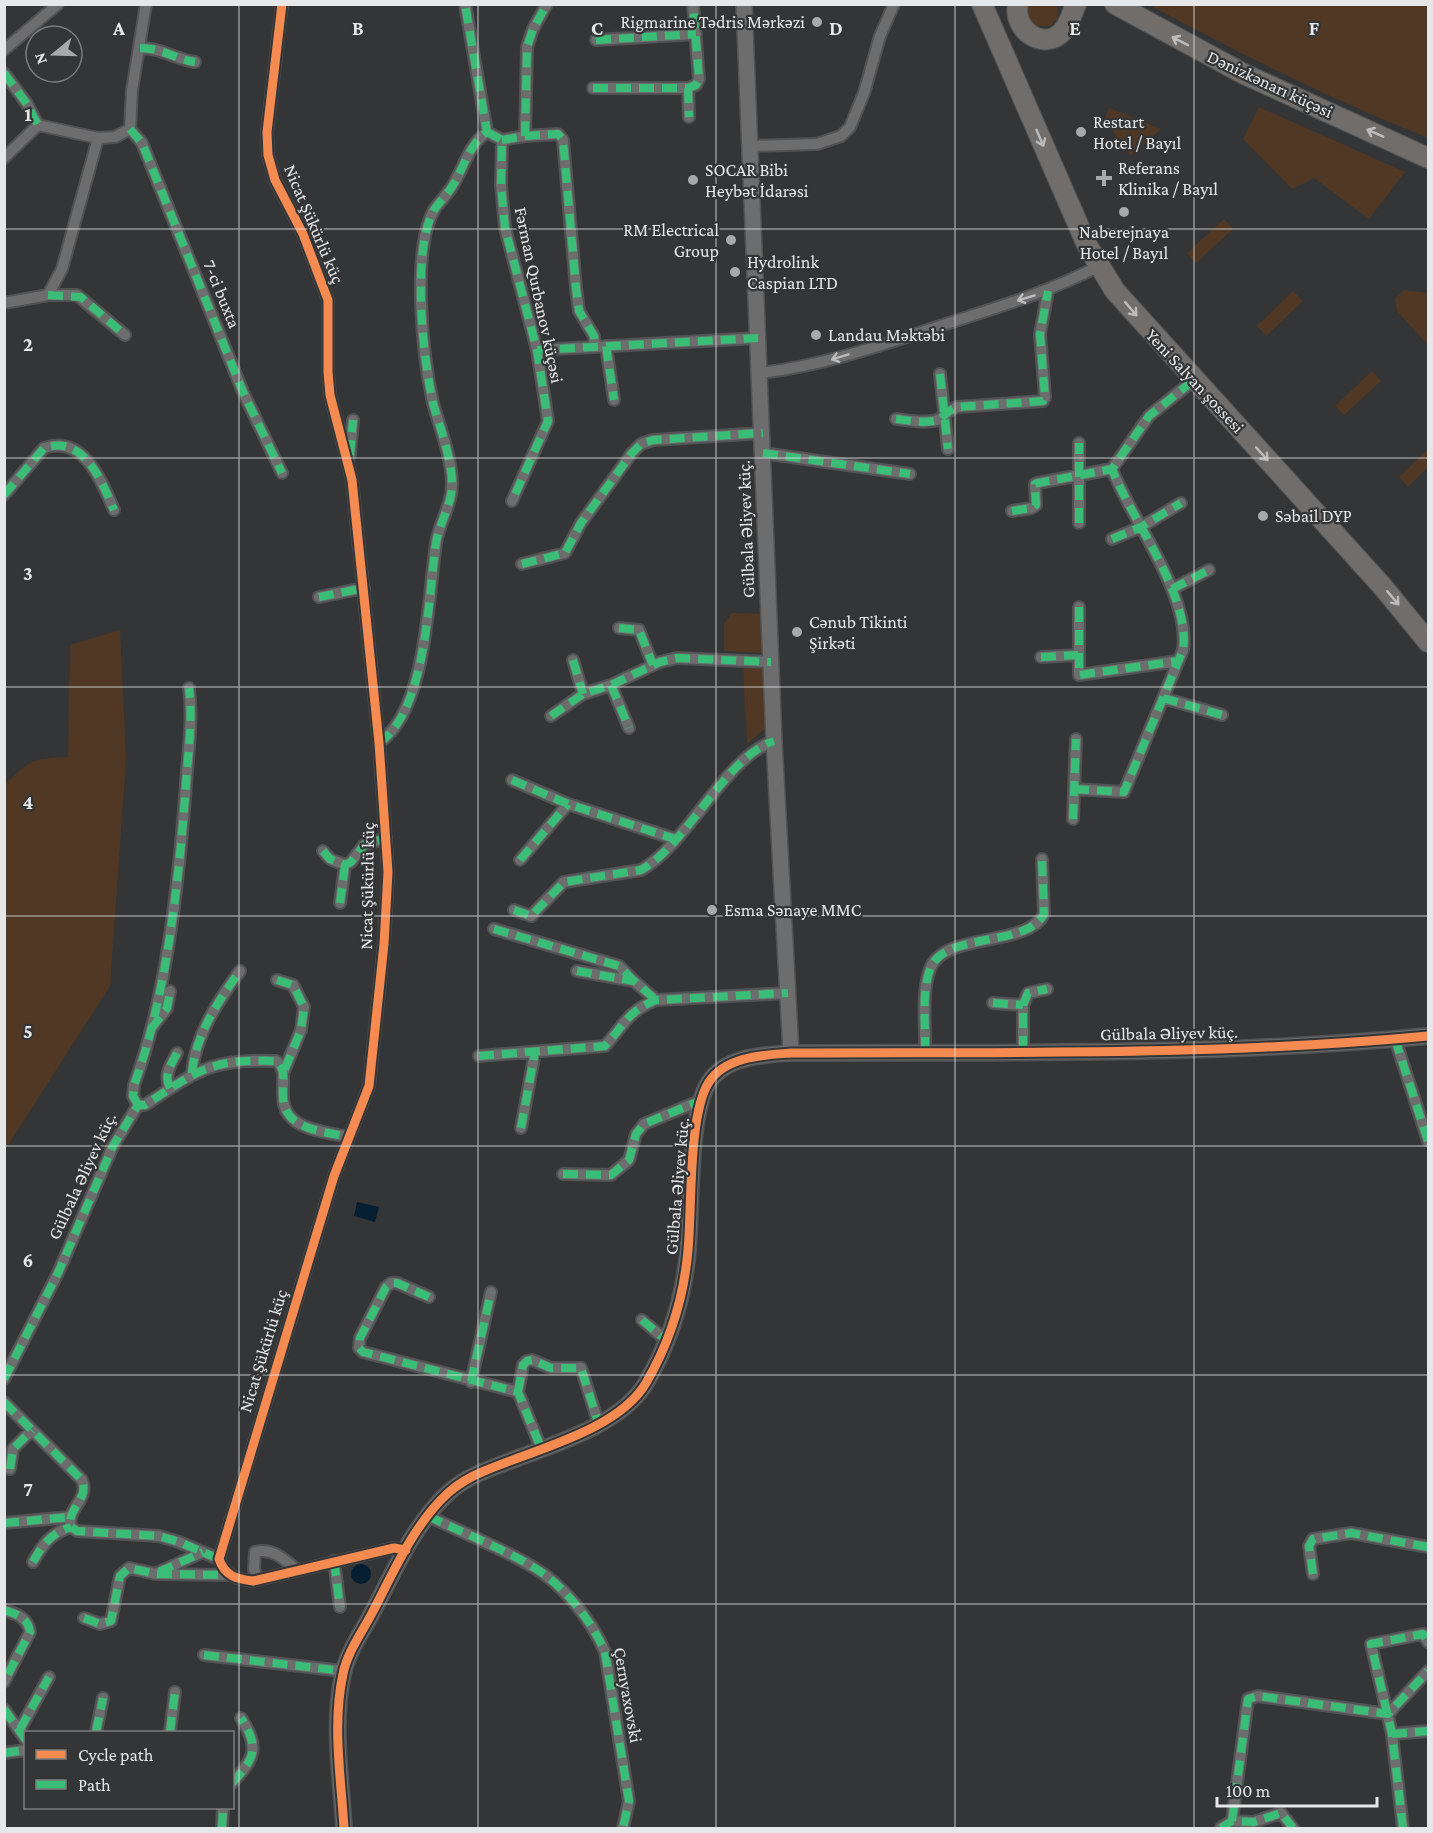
<svg xmlns="http://www.w3.org/2000/svg" width="1433" height="1833" viewBox="0 0 1433 1833" font-family="'Crimson Pro',serif">
	<rect width="100%" height="100%" fill="#343536"/>
	<path fill="#513824" d="M1029 5H1057L1058 18 1051 26H1036L1028 15Z
		M1150 5H1428V138C1333 100 1240 54 1150 5Z
		M1259 107 1405 172 1369 219 1314 178 1292 189 1243 139Z
		M1109 108 1161 129 1131 156 1104 120Z
		M1224 219 1233 229 1196 263 1187 253Z
		M1404 290 1428 293V345L1397 311 1395 299Z
		M1293 291 1303 301 1266 336 1257 326Z
		M1372 371 1381 381 1344 415 1335 406Z
		M1428 449V467L1408 487 1399 477Z
		M732 613 761 614 763 653 724 651V624Z
		M120 630 126 759 110 986 5 1150V785C29 759 33 759 68 757L70 645Z
		M743 665 763 666 767 727 747 744Z"/>
	<path fill="#051e32" d="M357 1202 379 1207 375 1222 354 1216Z
		M351 1574a10 10 0 1 1 20 0a10 10 0 1 1-20 0Z"/>
	<g fill="none" stroke-linecap="round" stroke-linejoin="round">
		<g stroke="#515253" stroke-width="14">
			<path id="street" d="M282 4 267 132 268 155 275 180 303 234 328 300V372L330 395 352 480 379 743 388 872 384 944 369 1086 334 1176 219 1559C225 1576 236 1579 253 1581L394 1548 406 1550
				M596 40 696 34
				M140 48C163 48 174 59 195 62
				M4 50 58 4
				M4 73 27 104 38 125
				M593 88H688L696 85 699 79 693 4
				M688 88 689 117
				M38 125 98 138
				M130 129 142 143 243 392 282 473
				M487 132 502 140 501 185 505 228 537 350 548 421 512 501
				M525 136 558 134 563 140 576 288 579 311 594 336 595 347
				M502 140 525 136 527 47 533 29 547 4
				M750 146 817 144 841 136 850 127 864 93 880 36 894 4
				M4 158 38 125
				M48 295 62 269 98 138 115 137 130 129 132 90 146 4
				M4 303 48 295H77L125 335
				M606 346 614 400
				M537 350 758 338
				M760 373C821 366 879 346 937 327 994 308 1045 294 1099 266
				M940 374 948 449
				M896 419C907 420 931 425 941 418 947 413 949 410 957 407L1043 401 1045 397 1040 334 1048 291
				M763 453 910 474
				M350 455 353 420
				M4 495 44 448C84 434 102 482 114 510
				M1012 511 1032 508 1036 505 1035 484 1038 483 1112 469
				M1079 523V443
				M1112 539 1141 527 1181 503
				M522 564 565 553 581 523 632 453 641 444 653 440 763 433
				M1172 589 1209 570
				M319 597 364 588
				M1079 607V675L1178 661
				M619 628 639 630 653 665
				M1041 657 1078 655
				M573 660 583 694
				M611 685 629 728
				M1163 698 1222 715
				M551 716 583 694 611 685 660 662 677 658 771 662
				M379 743C427 710 428 597 436 543 439 523 453 503 452 482 451 456 440 428 433 403 423 358 411 251 434 210 440 201 448 194 453 185 464 168 469 144 487 132L465 4
				M512 780 568 804 675 839
				M1074 789 1124 792 1183 650C1191 595 1132 521 1112 469L1149 416 1194 380
				M1073 819 1076 739
				M323 851 330 859 345 865 351 862 364 845 386 838
				M520 860 568 804
				M340 903 345 865
				M514 910 531 916 564 882 641 870C688 844 725 757 774 741
				M494 929 619 966 634 981
				M577 971 634 981 656 1000
				M277 980 293 985 304 1007 301 1030 284 1071
				M993 1003 1023 1005
				M151 1029 167 1008 170 991
				M1395 1039 1428 1141
				M1023 1051V1005L1028 993 1047 989
				M925 1052C926 1026 921 994 930 969 944 931 1027 948 1044 914L1042 859
				M479 1056 605 1046C624 1025 628 1011 656 1000L788 993
				M192 1073C195 1036 218 1001 240 971
				M170 1088C163 1075 171 1065 177 1053
				M138 1105 133 1096 134 1085C167 996 179 879 186 784 188 753 193 720 189 688
				M521 1128 535 1052
				M563 1174 611 1175 629 1160 636 1134 644 1124 702 1100
				M429 1297 397 1283H391L386 1287 360 1338 359 1348 363 1352 518 1392 541 1448
				M642 1320 667 1341
				M4 1379 58 1273 113 1146 138 1105H145C197 1071 211 1058 276 1061 294 1073 269 1105 298 1123 313 1132 332 1133 348 1137
				M471 1382 491 1292
				M518 1392 523 1365 527 1361 532 1360 551 1368H581L599 1425
				M4 1402 82 1480C90 1500 66 1508 71 1527L77 1531 159 1536 179 1542 219 1559
				M10 1469 13 1449 32 1430
				M428 1516C463 1533 500 1547 533 1567 563 1584 592 1621 605 1652L629 1801 623 1828
				M4 1523 70 1517
				M334 1561 340 1607
				M33 1562C43 1544 51 1533 71 1527
				M159 1572 203 1552
				M1313 1574 1309 1546 1313 1539 1351 1533 1428 1547
				M258 1579 254 1569 255 1552C272 1547 285 1560 297 1570
				M4 1610C17 1614 28 1618 30 1632L4 1682
				M84 1618 100 1624 111 1621 120 1576 129 1568 156 1574 228 1575
				M204 1655 343 1671
				M4 1709 26 1740
				M20 1729 49 1677
				M96 1732 103 1698
				M170 1732 175 1692
				M1392 1734 1428 1731
				M4 1753 26 1750
				M232 1783C255 1758 260 1748 241 1718
				M1232 1821 1248 1699 1258 1696 1388 1714 1428 1671
				M222 1828 223 1808
				M1221 1828 1232 1821 1254 1822 1281 1813 1293 1828
				M1403 1828 1392 1734 1371 1644 1423 1634 1428 1642"/>
		</g>
		<g stroke="#515253" stroke-width="18">
			<path id="secondary" d="M744 4 774 741 791 1053
				M344 1828C341 1778 332 1724 343 1674 347 1653 361 1634 371 1615 393 1574 413 1525 448 1493 458 1484 470 1477 482 1472 532 1450 618 1431 646 1383 670 1342 684 1297 688 1250 692 1209 688 1114 709 1082 726 1056 764 1055 791 1053 1003 1052 1217 1056 1428 1036"/>
		</g>
		<g stroke="#515253" stroke-width="22">
			<path id="highway" d="M982 4 1087 245 1115 291 1383 587 1428 642
				M1018 4C1012 30 1044 52 1063 31 1070 23 1072 13 1076 4
				M1115 4 1244 74 1428 158"/>
		</g>
		<use href="#street" stroke="#6d6d6e" stroke-width="10"/>
		<use href="#secondary" stroke="#6d6d6e" stroke-width="15"/>
		<use href="#highway" stroke="#716d6a" stroke-width="20"/>
		<path stroke="#3abd76" stroke-width="8" stroke-dasharray="15 8" stroke-linecap="butt" d="M596 40 696 34
			M140 48C163 48 174 59 195 62
			M4 73 27 104 38 125
			M593 88H688L696 85 699 79 693 4
			M688 88 689 117
			M130 129 142 143 243 392 282 473
			M487 132 502 140 501 185 505 228 537 350 548 421 512 501
			M525 136 558 134 563 140 576 288 579 311 594 336 595 347
			M502 140 525 136 527 47 533 29 547 4
			M48 295 81 297 125 335
			M606 346 614 400
			M537 350 758 338
			M940 374 948 449
			M896 419C907 420 931 425 941 418 947 413 949 410 957 407L1043 401 1045 397 1040 334 1048 291
			M763 453 910 474
			M350 455 353 420
			M4 495 44 448C84 434 102 482 114 510
			M1012 511 1032 508 1036 505 1035 484 1038 483 1112 469
			M1079 523V443
			M1112 539 1141 527 1181 503
			M522 564 565 553 581 523 632 453 641 444 653 440 763 433
			M1172 589 1209 570
			M319 597 364 588
			M1079 607V675L1178 661
			M619 628 639 630 653 665
			M1041 657 1078 655
			M573 660 583 694
			M611 685 629 728
			M1163 698 1222 715
			M551 716 583 694 611 685 660 662 677 658 771 662
			M379 743C427 710 428 597 436 543 439 523 453 503 452 482 451 456 440 428 433 403 423 358 411 251 434 210 440 201 448 194 453 185 464 168 469 144 487 132L465 4
			M512 780 568 804 675 839
			M1074 789 1124 792 1183 650C1191 595 1132 521 1112 469L1149 416 1194 380
			M1073 819 1076 739
			M323 851 330 859 345 865 351 862 364 845 386 838
			M520 860 568 804
			M340 903 345 865
			M514 910 531 916 564 882 641 870C688 844 725 757 774 741
			M494 929 619 966 634 981
			M577 971 634 981 656 1000
			M277 980 293 985 304 1007 301 1030 284 1071
			M993 1003 1023 1005
			M151 1029 167 1008 170 991
			M1395 1039 1428 1141
			M1023 1051V1005L1028 993 1047 989
			M925 1052C926 1026 921 994 930 969 944 931 1027 948 1044 914L1042 859
			M479 1056 605 1046C624 1025 628 1011 656 1000L788 993
			M192 1073C195 1036 218 1001 240 971
			M170 1088C163 1075 171 1065 177 1053
			M138 1105 133 1096 134 1085C167 996 179 879 186 784 188 753 193 720 189 688
			M521 1128 535 1052
			M563 1174 611 1175 629 1160 636 1134 644 1124 702 1100
			M429 1297 397 1283H391L386 1287 360 1338 359 1348 363 1352 518 1392 541 1448
			M642 1320 667 1341
			M4 1379 58 1273 113 1146 138 1105H145C197 1071 211 1058 276 1061 294 1073 269 1105 298 1123 313 1132 332 1133 348 1137
			M471 1382 491 1292
			M518 1392 523 1365 527 1361 532 1360 551 1368H581L599 1425
			M4 1402 82 1480C90 1500 66 1508 71 1527L77 1531 159 1536 179 1542 219 1559
			M10 1469 13 1449 32 1430
			M428 1516C463 1533 500 1547 533 1567 563 1584 592 1621 605 1652L629 1801 623 1828
			M4 1523 70 1517
			M334 1561 340 1607
			M33 1562C43 1544 51 1533 71 1527
			M159 1572 203 1552
			M1313 1574 1309 1546 1313 1539 1351 1533 1428 1547
			M4 1610C17 1614 28 1618 30 1632L4 1682
			M84 1618 100 1624 111 1621 120 1576 129 1568 156 1574 228 1575
			M204 1655 343 1671
			M4 1709 26 1740
			M20 1729 49 1677
			M96 1732 103 1698
			M170 1732 175 1692
			M1392 1734 1428 1731
			M4 1753 26 1750
			M232 1783C255 1758 260 1748 241 1718
			M1232 1821 1248 1699 1258 1696 1388 1714 1428 1671
			M222 1828 223 1808
			M1221 1828 1232 1821 1254 1822 1281 1813 1293 1828
			M1403 1828 1392 1734 1371 1644 1423 1634 1428 1642"/>
		<g stroke="#333537" stroke-width="13">
			<path id="cycleway" d="M282 4 267 132 268 155 275 180 303 234 328 300V372L330 395 352 480 379 743 388 872 384 944 369 1086 334 1176 219 1559C225 1576 236 1579 253 1581L394 1548 406 1550
				M344 1828C341 1778 332 1724 343 1674 347 1653 361 1634 371 1615 393 1574 413 1525 448 1493 458 1484 470 1477 482 1472 532 1450 618 1431 646 1383 670 1342 684 1297 688 1250 692 1209 688 1114 709 1082 726 1056 764 1055 791 1053 1003 1052 1217 1056 1428 1036"/>
		</g>
		<use href="#cycleway" stroke="#f68b52" stroke-width="9"/>
	</g>
	<defs><path id="oneway-shaft" d="M-6 0H5M1.5-3L5.5 0L1.5 3" fill="none" stroke-width="1.6" stroke-linecap="round" stroke-linejoin="round" transform="scale(1.5)"/></defs>
	<g stroke="#bdbcbc">
		<use href="#oneway-shaft" transform="translate(1180 41) rotate(-153)"/>
		<use href="#oneway-shaft" transform="translate(1375 133) rotate(-156)"/>
		<use href="#oneway-shaft" transform="translate(1040 138) rotate(67)"/>
		<use href="#oneway-shaft" transform="translate(1131 309) rotate(50)"/>
		<use href="#oneway-shaft" transform="translate(1262 454) rotate(48)"/>
		<use href="#oneway-shaft" transform="translate(1393 598) rotate(50)"/>
	</g>
	<g stroke="#bcbcbd">
		<use href="#oneway-shaft" transform="translate(1026 298) rotate(163)"/>
		<use href="#oneway-shaft" transform="translate(840 357) rotate(163)"/>
	</g>
	<path fill="none" stroke="#e6e7e8" stroke-width="1.5" stroke-opacity="0.55" d="M239 4V1828M478 4V1828M716 4V1828M955 4V1828M1194 4V1828M4 229H1428M4 458H1428M4 687H1428M4 916H1428M4 1146H1428M4 1375H1428M4 1604H1428"/>
	<g fill="#a8a9aa" stroke="#333537" stroke-width="2">
		<circle cx="817" cy="22" r="6"/>
		<circle cx="1081" cy="132" r="6"/>
		<path d="M1101 169h6v6h6v6h-6v6h-6v-6h-6v-6h6z"/>
		<circle cx="693" cy="180" r="6"/>
		<circle cx="1124" cy="212" r="6"/>
		<circle cx="731" cy="240" r="6"/>
		<circle cx="735" cy="272" r="6"/>
		<circle cx="816" cy="335" r="6"/>
		<circle cx="1263" cy="516" r="6"/>
		<circle cx="797" cy="632" r="6"/>
		<circle cx="712" cy="910" r="6"/>
	</g>
	<g text-anchor="middle" stroke-width="4.5" stroke-linejoin="round" paint-order="stroke">
		<g font-size="18" fill="#e6e7e8" stroke="#333537" text-anchor="start">
			<text x="805" y="28" text-anchor="end">Rigmarine Tədris Mərkəzi</text>
			<text x="1093" y="128">Restart<tspan x="1093" dy="21">Hotel / Bayıl</tspan></text>
			<text x="1118" y="174">Referans<tspan x="1118" dy="21">Klinika / Bayıl</tspan></text>
			<text x="705" y="176">SOCAR Bibi<tspan x="705" dy="21">Heybət İdarəsi</tspan></text>
			<text x="719" y="236" text-anchor="end">RM Electrical<tspan x="719" dy="21">Group</tspan></text>
			<text x="1124" y="238" text-anchor="middle">Naberejnaya<tspan x="1124" dy="21">Hotel / Bayıl</tspan></text>
			<text x="747" y="268">Hydrolink<tspan x="747" dy="21">Caspian LTD</tspan></text>
			<text x="828" y="341">Landau Məktəbi</text>
			<text x="1275" y="522">Səbail DYP</text>
			<text x="809" y="628">Cənub Tikinti<tspan x="809" dy="21">Şirkəti</tspan></text>
			<text x="724" y="916">Esma Sənaye MMC</text>
		</g>
		<g font-size="18" fill="#e6e7e8" stroke="#333537">
			<text transform="translate(1270 84) rotate(25)" y="6">Dənizkənarı küçəsi</text>
			<text transform="translate(314 224) rotate(67)" y="6">Nicat Şükürlü küç</text>
			<text transform="translate(222 294) rotate(68)" y="6">7-ci buxta</text>
			<text transform="translate(539 295) rotate(78)" y="6">Fərman Qurbanov küçəsi</text>
			<text transform="translate(1195 381) rotate(47)" y="6">Yeni Salyan şossesi</text>
			<text transform="translate(746 529) rotate(-92)" y="6">Gülbala Əliyev küç.</text>
			<text transform="translate(367 886) rotate(-89)" y="6">Nicat Şükürlü küç</text>
			<text transform="translate(1169 1033) rotate(-1)" y="6">Gülbala Əliyev küç.</text>
			<text transform="translate(82 1176) rotate(-65)" y="6">Gülbala Əliyev küç.</text>
			<text transform="translate(677 1186) rotate(-85)" y="6">Gülbala Əliyev küç.</text>
			<text transform="translate(263 1351) rotate(-73)" y="6">Nicat Şükürlü küç</text>
			<text transform="translate(628 1695) rotate(80)" y="6">Çernyaxovski</text>
		</g>
	</g>
	<g font-size="20" text-anchor="middle" font-weight="bold" fill="#e6e7e8" stroke="#333537" stroke-width="4.5" stroke-linejoin="round" paint-order="stroke">
		<text x="119" y="35">A</text>
		<text x="358" y="35">B</text>
		<text x="597" y="35">C</text>
		<text x="836" y="35">D</text>
		<text x="1075" y="35">E</text>
		<text x="1314" y="35">F</text>
		<text x="28" y="121">1</text>
		<text x="28" y="351">2</text>
		<text x="28" y="580">3</text>
		<text x="28" y="809">4</text>
		<text x="28" y="1038">5</text>
		<text x="28" y="1267">6</text>
		<text x="28" y="1496">7</text>
	</g>
	<rect width="1433" height="1833" fill="none" stroke="#e6e7e8" stroke-width="12"/>
	<rect x="24" y="1731" width="210" height="78" fill="#333537" stroke="#7b7c7e" stroke-width="1.5"/>
	<rect x="36" y="1750" width="30" height="9" fill="#f68b52" stroke="#7b7c7e" stroke-width="1.5"/>
	<text x="78" y="1761" font-size="18" fill="#e6e7e8">Cycle path</text>
	<rect x="36" y="1780" width="30" height="9" fill="#3abd76" stroke="#7b7c7e" stroke-width="1.5"/>
	<text x="78" y="1791" font-size="18" fill="#e6e7e8">Path</text>
	<g transform="translate(54 54) rotate(251)"><circle r="28" fill="#333537" stroke="#7b7c7e" stroke-width="1.5"/>
	<path d="M0-4.5L10 22L0 15L-10 22Z" fill="#a8a9aa"/>
	<text y="-9" font-size="16" font-weight="bold" text-anchor="middle" fill="#e6e7e8">N</text>
	</g>
	<path d="M1217 1797v9h160v-9" fill="none" stroke="#e6e7e8" stroke-width="3"/>
	<text x="1226" y="1797" font-size="18" fill="#e6e7e8" stroke="#333537" stroke-width="4.5" paint-order="stroke">100 m</text>
</svg>
